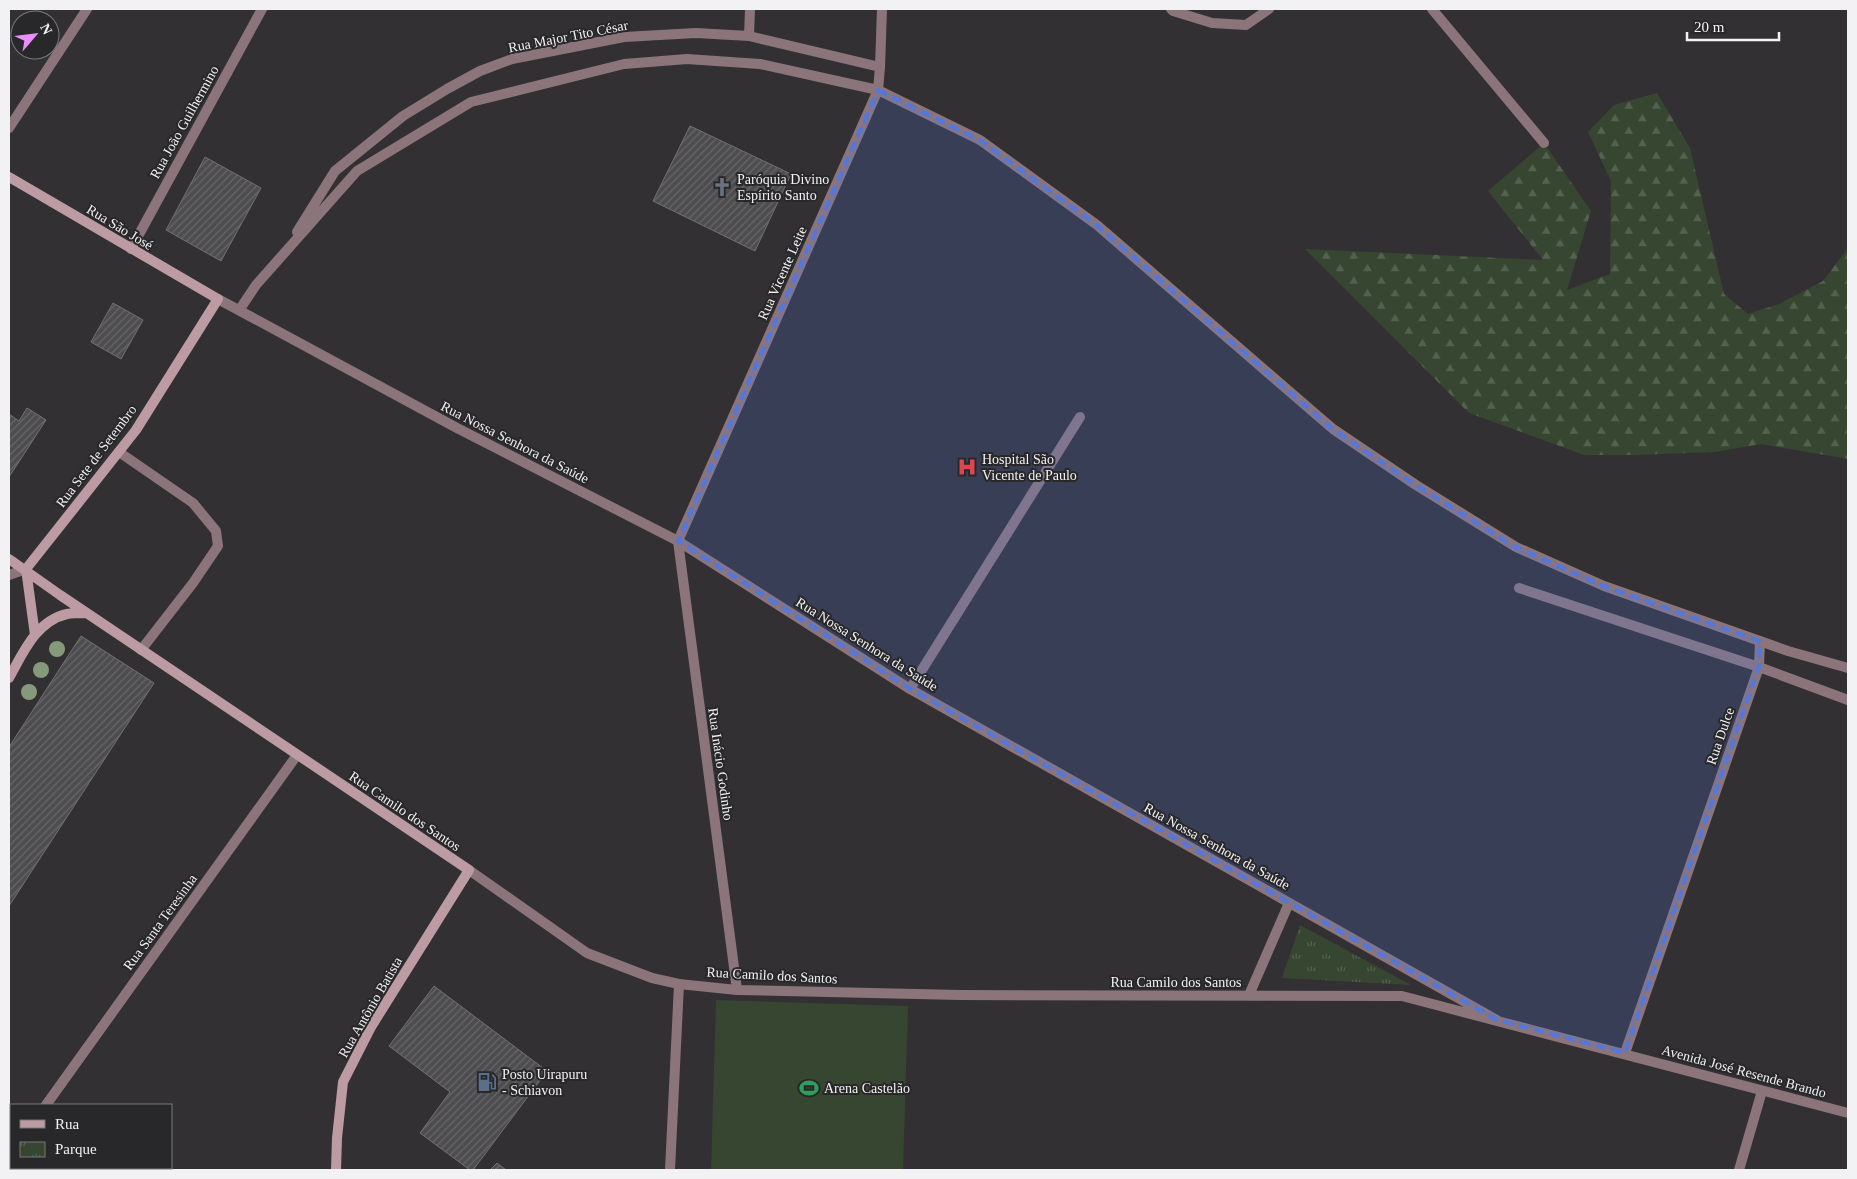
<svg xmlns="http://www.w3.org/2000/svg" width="1857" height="1179" viewBox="0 0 1857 1179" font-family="'Times New Roman',serif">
	<defs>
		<pattern id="forest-firs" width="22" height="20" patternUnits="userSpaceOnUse" patternTransform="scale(1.25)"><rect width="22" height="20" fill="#364630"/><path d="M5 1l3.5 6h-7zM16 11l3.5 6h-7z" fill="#54614e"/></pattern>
		<pattern id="park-tufts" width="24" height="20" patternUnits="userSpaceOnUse" patternTransform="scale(1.25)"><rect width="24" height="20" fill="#364630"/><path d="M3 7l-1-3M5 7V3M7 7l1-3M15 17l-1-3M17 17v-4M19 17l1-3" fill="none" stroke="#54614e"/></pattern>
		<pattern id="building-hatch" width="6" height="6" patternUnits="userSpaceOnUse" patternTransform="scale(1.25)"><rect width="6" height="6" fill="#4d4c4e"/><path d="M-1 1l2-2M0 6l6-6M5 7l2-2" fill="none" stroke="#676668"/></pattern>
	</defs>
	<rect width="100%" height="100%" fill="#323033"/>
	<path fill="url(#forest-firs)" d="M1657 93 1690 148 1724 294 1748 314 1779 304 1823 281 1848 248V459L1761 444 1715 452 1634 455H1584L1469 413 1305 249 1543 260 1488 191 1544 143 1591 211 1567 290 1610 274 1611 181 1588 132 1614 105Z"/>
	<path fill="url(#park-tufts)" d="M1300 925 1411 985 1282 978Z"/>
	<path fill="#364630" d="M716 1000 908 1006 903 1170H711Z"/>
	<path fill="url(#building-hatch)" stroke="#727073" d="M690 126 791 174 755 251 653 201Z
		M205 157 261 188 221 261 166 230Z
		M113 303 143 320 121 359 91 342Z
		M27 408 46 420 9 477V414L19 421Z
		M81 636 154 683 9 906V747Z
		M434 986 547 1071 473 1170H470L420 1133 450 1092 389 1046Z
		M497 1163 506 1170H490Z"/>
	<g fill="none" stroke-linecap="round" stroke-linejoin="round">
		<path stroke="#8b757a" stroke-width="10" d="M119 452 193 503 216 531 218 546 193 583 141 650
			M910 689 1080 417"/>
		<path stroke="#8b757a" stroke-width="10" d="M1171 9 1173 11 1212 23 1246 25 1269 9
			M1432 9 1544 143
			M749 36 750 9
			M9 128 87 9
			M297 232 335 171 403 116 447 89 480 71 512 59 624 37 696 33 749 36 880 67
			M240 309 256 285 357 171 471 102 624 64 687 59 760 64 878 90 980 140 1097 225 1333 429 1416 485 1516 547 1604 586 1788 651 1848 668
			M9 575 26 569
			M1519 588 1759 667 1625 1053
			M1760 641 1759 667 1848 700
			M737 990 678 541 878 90 880 67 882 9
			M1249 995 1289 903
			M46 1105 297 755
			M9 1158 11 1154
			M54 1168 57 1170
			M670 1170 679 984
			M1739 1170 1762 1091"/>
		<path stroke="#8b757a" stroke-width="10" d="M131 249 262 9
			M218 299 457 428 678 541 910 689 1497 1020
			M469 870 587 953 652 978 679 984 737 990 960 995 1402 996 1848 1113"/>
		<path stroke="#bd9ba2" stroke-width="10" d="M9 177 218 299 136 430 26 569 35 635
			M9 559 60 595 469 870 371 1027 343 1082 337 1138 336 1170
			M9 678C23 653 36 621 67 614 73 613 80 613 87 613"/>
	</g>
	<g fill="#849a7b">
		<circle cx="57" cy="649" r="8"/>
		<circle cx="41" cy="670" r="8"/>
		<circle cx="29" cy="692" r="8"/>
	</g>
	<path fill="#5277df" fill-opacity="0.2" stroke="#5277df" stroke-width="4" stroke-dasharray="10 6" stroke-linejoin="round" d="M878 90 980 140 1097 225 1333 429 1416 485 1516 547 1604 586 1760 641 1759 667 1625 1053 1497 1020 910 689 678 541Z"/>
	<defs>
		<g id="church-bare" transform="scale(1.5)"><path d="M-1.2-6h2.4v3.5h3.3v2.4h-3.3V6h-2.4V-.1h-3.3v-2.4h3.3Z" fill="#6b7280" stroke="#282729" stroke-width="2.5" paint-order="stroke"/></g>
		<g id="hospital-bare" transform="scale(1.5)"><path d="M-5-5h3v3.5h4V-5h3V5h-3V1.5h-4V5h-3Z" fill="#e0444e" stroke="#282729" stroke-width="2.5" paint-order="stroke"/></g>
		<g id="fuel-bare" transform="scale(1.5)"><path d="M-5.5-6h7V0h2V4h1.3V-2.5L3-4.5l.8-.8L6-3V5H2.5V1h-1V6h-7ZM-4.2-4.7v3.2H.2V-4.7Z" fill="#5c6f8a" stroke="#282729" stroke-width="2.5" paint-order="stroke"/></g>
		<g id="stadium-bare" transform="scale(1.5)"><path d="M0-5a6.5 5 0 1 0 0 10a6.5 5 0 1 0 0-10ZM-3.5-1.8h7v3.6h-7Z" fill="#2e9e5b" stroke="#282729" stroke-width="2.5" paint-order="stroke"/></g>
	</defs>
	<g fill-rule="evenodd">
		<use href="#church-bare" x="722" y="187"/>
		<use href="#hospital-bare" x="967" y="467"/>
		<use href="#fuel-bare" x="487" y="1082"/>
		<use href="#stadium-bare" x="809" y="1088"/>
	</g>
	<g text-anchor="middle" stroke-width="4" stroke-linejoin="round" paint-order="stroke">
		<g font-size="14" fill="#f2f1f3" stroke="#282729">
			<text transform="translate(568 36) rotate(-11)" y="5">Rua Major Tito César</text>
			<text transform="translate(184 122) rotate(-61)" y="5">Rua João Guilhermino</text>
			<text transform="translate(120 227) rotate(31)" y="5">Rua São José</text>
			<text transform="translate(782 273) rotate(-66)" y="5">Rua Vicente Leite</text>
			<text transform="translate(515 442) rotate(27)" y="5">Rua Nossa Senhora da Saúde</text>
			<text transform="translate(96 456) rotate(-53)" y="5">Rua Sete de Setembro</text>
			<text transform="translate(867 644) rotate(32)" y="5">Rua Nossa Senhora da Saúde</text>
			<text transform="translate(1720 736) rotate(-71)" y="5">Rua Dulce</text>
			<text transform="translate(721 764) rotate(82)" y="5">Rua Inácio Godinho</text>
			<text transform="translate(405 811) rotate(34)" y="5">Rua Camilo dos Santos</text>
			<text transform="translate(1217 846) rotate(29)" y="5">Rua Nossa Senhora da Saúde</text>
			<text transform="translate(160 922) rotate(-54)" y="5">Rua Santa Teresinha</text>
			<text transform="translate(772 975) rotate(3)" y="5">Rua Camilo dos Santos</text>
			<text x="1176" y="987">Rua Camilo dos Santos</text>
			<text transform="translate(370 1007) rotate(-60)" y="5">Rua Antônio Batista</text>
			<text transform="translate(1744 1071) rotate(15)" y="5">Avenida José Resende Brando</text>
		</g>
		<g font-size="14" fill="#f2f1f3" stroke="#282729" text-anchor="start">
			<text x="737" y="184">Paróquia Divino<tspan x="737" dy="16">Espírito Santo</tspan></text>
			<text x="982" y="464">Hospital São<tspan x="982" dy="16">Vicente de Paulo</tspan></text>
			<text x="502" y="1079">Posto Uirapuru<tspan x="502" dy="16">- Schiavon</tspan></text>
			<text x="824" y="1093">Arena Castelão</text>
		</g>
	</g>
	<rect width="1857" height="1179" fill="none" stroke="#f2f1f3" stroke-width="20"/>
	<rect x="10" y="1104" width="162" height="65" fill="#282729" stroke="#79787a"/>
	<rect x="20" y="1120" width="25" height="8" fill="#bd9ba2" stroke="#79787a"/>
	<text x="55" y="1129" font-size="15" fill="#f2f1f3">Rua</text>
	<rect x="20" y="1142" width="25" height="15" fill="url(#park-tufts)" stroke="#79787a"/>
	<text x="55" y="1154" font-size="15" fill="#f2f1f3">Parque</text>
	<g transform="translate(35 35) rotate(62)"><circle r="24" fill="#282729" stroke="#79787a"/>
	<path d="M0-4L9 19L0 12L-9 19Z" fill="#eb8dfc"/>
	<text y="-8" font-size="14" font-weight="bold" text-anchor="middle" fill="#f2f1f3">N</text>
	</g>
	<path d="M1687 32v8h92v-8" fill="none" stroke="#f2f1f3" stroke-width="2.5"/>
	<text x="1694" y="32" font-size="15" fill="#f2f1f3" stroke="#282729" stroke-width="4" paint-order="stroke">20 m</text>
</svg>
